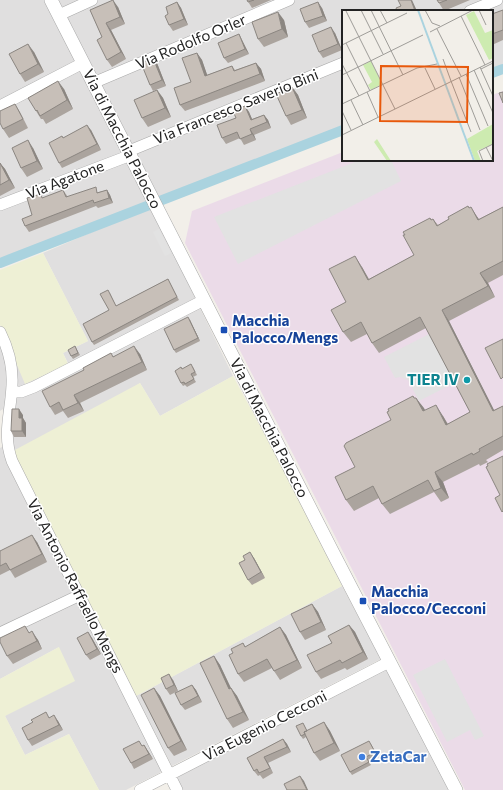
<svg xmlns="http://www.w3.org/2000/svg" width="503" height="790" viewBox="0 0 503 790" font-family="Commissioner,sans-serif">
	<rect width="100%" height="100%" fill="#f2efe9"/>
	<path fill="#e0dfdf" d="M0 0H503V69L492 73V11H343V130L0 263Z
		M151 207 233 376 160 416 140 383 13 472 70 590 163 771 126 790H99L69 734 25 755 5 716 59 647 0 679V448L4 446 3 409 0 411V325L7 339 68 363 63 353 88 341 43 253Z
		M342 586 381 659 172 766 136 696Z
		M387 667 451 790H182L176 778Z"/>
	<path fill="#ebdbe8" d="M503 91V790H465L185 243 192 211 343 152V160H492V95Z"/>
	<path fill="#eef0d5" d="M43 253 88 341 63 353 68 364 25 384 0 325V270Z
		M233 376 293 487 342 586 136 696 13 451 140 383 160 416Z
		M59 647 75 681 5 716 25 755 69 734 99 790H0V679Z"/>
	<path fill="#e2e2e2" d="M360 160H391L401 181 238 264 214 217Z
		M159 229 171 253 165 256 153 232Z
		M435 331 460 380 419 401 408 380 400 377 395 378 384 357Z
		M445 659 484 736 475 740 470 730 447 742 413 675Z"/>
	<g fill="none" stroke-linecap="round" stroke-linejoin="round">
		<path stroke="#aad3df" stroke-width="10" d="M492 73 503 69
			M0 263 343 130"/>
		<g stroke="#a9a9a9" stroke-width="12">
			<path id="minor" d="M470 11 497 0
				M59 15 92 0
				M93 83 289 0
				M0 106 83 63
				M129 151 343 63
				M0 205 131 155
				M0 332C8 348 13 367 12 385 11 413 2 433 12 461L177 790
				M12 392H21L34 387 204 300
				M0 633 80 595
				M140 790 389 662"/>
		</g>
		<g stroke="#a9a9a9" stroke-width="14">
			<path id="tertiary" d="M51 0 332 551 456 790"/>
		</g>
		<use href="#minor" stroke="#fff" stroke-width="11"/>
		<use href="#tertiary" stroke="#fff" stroke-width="13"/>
	</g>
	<path fill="#aba49e" d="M247 0H271L252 8Z
		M437 0H470L444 11 439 3Z
		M177 2 181 8 188 25 173 31 169 25 168 14Z
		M118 7 125 24 111 30 126 59 112 67 107 60 102 37 90 10Z
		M322 8 327 21 309 28 305 22Z
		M503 10V40L492 45V14Z
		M284 20 288 37 264 47 258 39Z
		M335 33 342 50 323 58 319 52Z
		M239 34 249 54 228 63 224 58Z
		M34 52 44 72 25 82 20 74Z
		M197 53 202 60 207 75 232 66 235 70 256 63 261 69 265 81 185 111 180 105 191 82Z
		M153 58 157 63 166 86 153 91 150 85Z
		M292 87 298 95 307 118 291 125 286 116Z
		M64 89 73 109 46 124 43 119H41L36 111Z
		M157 90 163 98 171 117 148 127 142 118Z
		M15 104 20 112 28 128 9 138 3 129Z
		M245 106 249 112 252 119 264 115 268 120 271 128 254 135 256 140 244 145 240 138 226 144 222 138Z
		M91 130 101 150 62 168 59 163 63 138Z
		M33 148 43 169 27 177 21 168Z
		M0 163 5 169 15 188 0 196Z
		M63 190 68 197 99 192 107 190 110 195 113 203 98 208 96 206 29 232 25 226 44 198Z
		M503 207V275L488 283 495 297 449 321 494 410 503 406V450L486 460 488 462 480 466 479 464 443 482 449 498 441 502 434 492 390 514 382 504 379 498 354 511 346 500 355 467 391 420 413 396 414 398H416L425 411 443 416 448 424 470 412 426 328 379 353 372 343 367 334 351 342 343 332 346 302 362 267 369 279 414 255 430 218 431 220 433 219 438 225 469 208 479 219Z
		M168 279 179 300 94 345 92 342 109 310 110 293 116 306Z
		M190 320 200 341 176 353 174 350Z
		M75 346 80 355 73 359 71 356Z
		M140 354 147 370 80 403 84 411 68 418 63 411 55 415 50 407 114 356Z
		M193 367 197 375 193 377 196 382 187 387 185 385 183 386 181 383 182 369Z
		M23 415V418L26 423V437H14L11 431Z
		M37 542 47 562 15 578 10 570 0 575V551Z
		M254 558 265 578 252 585 248 580Z
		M312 604 318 612 326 630 305 640 300 632Z
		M349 625 355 632 368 659 347 670 345 668 321 679 316 672 332 643Z
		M280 627 286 635 302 668 280 680 272 668 244 682 238 674 233 653 243 643 245 647Z
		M30 632 38 640 42 649 13 664 7 656Z
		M92 638 101 654 90 660 86 655Z
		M214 656 220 665 231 688 237 696 249 720 233 728 227 719Z
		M173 680 178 691 170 695 166 689Z
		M192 685 196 690 202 702 185 710 181 705Z
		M154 688 160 696 187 750 174 756 168 748Z
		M50 717 58 721 63 730 32 746 28 740Z
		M324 722 330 731 340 751 320 761 314 753 306 737 303 739 301 736 304 725 307 731Z
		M283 739 287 744 291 752 268 763 273 773 263 779 260 775 258 776 254 771 247 758Z
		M371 744 377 755 368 760 371 765 352 775 350 772Z
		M144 745 153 759 134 769 131 763 142 746Z"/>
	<path fill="#8b8681" d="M113 0 118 7 125 24 120 17Z
		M411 0H412L417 11H415Z
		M177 2 181 8 188 25 184 19Z
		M318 2 322 8 327 21 323 16Z
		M278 12 284 20 288 37 282 29Z
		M106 23 111 30 126 59 121 52Z
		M331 27 335 33 342 50 338 44Z
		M239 34 249 54 245 49Z
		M28 44 34 52 44 72 38 64Z
		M197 53 202 60 210 83 205 76Z
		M153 58 157 63 166 86 162 80Z
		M256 63 261 69 265 81 260 74Z
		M58 81 64 89 73 109 67 100Z
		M292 87 298 95 307 118 302 110Z
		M157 90 163 98 171 117 165 108Z
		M245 106 249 112 255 126 251 120Z
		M264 115 268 120 271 128 267 122Z
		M87 125 91 130 101 150 97 144Z
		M250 129 254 135 256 140 252 134Z
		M28 140 33 148 43 169 37 161Z
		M0 163 5 169 15 188 9 180Z
		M107 190 110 195 113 203 109 198Z
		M471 207 478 218 485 231 478 220Z
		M355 256 362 267 375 291 368 280Z
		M480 273 488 283 495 297 488 286Z
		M442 310 449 321 500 422 493 411Z
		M188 317 190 320 200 341 198 338Z
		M134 346 140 354 147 370 142 362Z
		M74 395 80 403 84 411 78 403Z
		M416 398 424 408 431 422 423 411Z
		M436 405 443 416 454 436 446 425Z
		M19 409 23 415V418L26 423V437L22 431 19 418Z
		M435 472 443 482 449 498 441 488Z
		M32 535 37 542 47 562 42 554Z
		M250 552 254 558 265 578 261 572Z
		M312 604 318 612 326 630 321 622Z
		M349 625 355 632 368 659 363 652Z
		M280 627 286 635 302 668 297 660Z
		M32 631 38 640 42 649 37 641Z
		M88 632 92 638 101 654 97 649Z
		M214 656 220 665 235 697 229 689Z
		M169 674 173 680 178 691 174 685Z
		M192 685 196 690 202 702 198 696Z
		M154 688 160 696 187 750 181 741Z
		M231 688 237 696 249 720 243 712Z
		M54 715 58 721 63 730 59 725Z
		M324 722 330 731 340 751 334 743Z
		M283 739 287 744 291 752 287 747Z
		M144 745 148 751 153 759 149 754Z
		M264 757 268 763 273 773 270 768Z
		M300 776 304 781 308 790H307Z"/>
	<path fill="#c7bfb8" stroke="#8b8681" d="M113 0 120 17 106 23 121 52 107 60 97 40 102 37 90 10Z
		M247 0H254L248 2Z
		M398 0H411L415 11H397L396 8 401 6Z
		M437 0H447L439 3Z
		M177 2 184 19 169 25 165 16 168 14 166 7Z
		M318 2 323 16 305 22 300 9Z
		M503 10V30L492 34V14Z
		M278 12 282 29 258 39 252 22Z
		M331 27 338 44 319 52 312 35Z
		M239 34 245 49 224 58 218 43Z
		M28 44 38 64 20 74 9 54Z
		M197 53 205 76 232 66 234 71 256 63 260 74 180 105 174 88 191 82 182 58Z
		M153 58 162 80 150 85 141 63Z
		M58 81 67 100 40 116 37 110 36 111 28 98Z
		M292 87 302 110 286 116 276 94Z
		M157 90 165 108 142 118 134 100Z
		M503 92V103L499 93Z
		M15 104 23 119 3 129 0 123V111Z
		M245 106 251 120 264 115 267 122 250 129 252 134 240 139 237 132 222 138 217 125 236 118 233 111Z
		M87 125 97 144 59 163 49 143 62 136 63 138Z
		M28 140 37 161 21 168 12 148Z
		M0 163 9 180 0 185Z
		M96 187 97 193 107 190 109 198 94 203 93 200 25 226 22 219 32 215 27 198 41 194 42 198 63 190 66 197Z
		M468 206 469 208 471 207 478 220 503 207V261L480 273 488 286 442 310 493 411 503 406V436L479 449 480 451 473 455 472 453 435 472 441 488 434 491 428 480 382 504 373 486 346 500 335 477 355 467 344 446 346 443 391 420 387 412 389 411 388 409 413 396 414 398H416L423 411 436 405 446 425 470 412 420 317 372 343 361 322 343 332 331 310 346 302 329 269 355 256 368 280 414 255 403 235H405L403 232 430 218 431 220 433 219 437 226 449 219 448 217Z
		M168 279 177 297 92 342 83 324 109 310 100 294 108 290 116 306Z
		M188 317 198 338 174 350 164 329Z
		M503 339V377L501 379 485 348Z
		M75 346 78 353 71 356 68 350Z
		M134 346 142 362 74 395 78 403 63 410 59 402 50 407 42 391 84 370 83 368 111 353 113 357Z
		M191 364 195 372 191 374 194 379 185 384 184 382 181 383 175 371 181 367 182 369Z
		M12 409H19V418H22V431H11Z
		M503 456V511L502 512 495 498 500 495 486 467 488 466 487 464Z
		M32 535 42 554 10 570 6 563 0 566V551Z
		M250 552 261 572 248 580 239 563 245 560 243 556Z
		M312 604 321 622 300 632 291 614Z
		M349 625 363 652 342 663 340 660 316 672 307 655 332 643 328 636Z
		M25 626 29 633 32 631 37 641 7 656 0 642V638Z
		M280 627 297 660 274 671 267 659 238 674 229 655 233 653 231 649 243 643 245 647Z
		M88 632 97 649 86 655 77 638Z
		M214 656 229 689 231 688 243 712 227 719 200 663Z
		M169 674 174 685 166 689 161 678Z
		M192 685 198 696 181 705 175 693Z
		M154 688 181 741 168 748 141 695Z
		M46 712 49 718 54 715 59 725 28 740 22 728 33 722 31 720Z
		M324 722 334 743 314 753 304 732Z
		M303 723 307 731 304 732 305 734 301 736 296 726Z
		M283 739 287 747 264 757 270 768 259 773 257 769 254 771 247 758Z
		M139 741 142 746 144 745 149 754 131 763 123 749Z
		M369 741 375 752 366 757 369 762 350 772 341 755Z
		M300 776 307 790H287L284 784Z"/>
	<g fill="#1a4fb4" stroke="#fff" stroke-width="1.5">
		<rect x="220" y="326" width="8" height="8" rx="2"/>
		<rect x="359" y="597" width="8" height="8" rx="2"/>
	</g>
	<circle fill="#0f9aa8" stroke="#fff" stroke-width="1.5" cx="467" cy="380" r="4"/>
	<circle fill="#3f7fe0" stroke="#fff" stroke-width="1.5" cx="362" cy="757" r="4"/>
	<g text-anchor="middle" stroke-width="3" stroke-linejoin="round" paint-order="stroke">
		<g font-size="15" fill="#222" stroke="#fff">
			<text transform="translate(191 42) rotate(-23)" y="5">Via Rodolfo Orler</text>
			<text transform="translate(236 107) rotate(-22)" y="5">Via Francesco Saverio Bini</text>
			<text transform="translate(122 139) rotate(63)" y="5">Via di Macchia Palocco</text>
			<text transform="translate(65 180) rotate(-21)" y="5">Via Agatone</text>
			<text transform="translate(269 428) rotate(63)" y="5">Via di Macchia Palocco</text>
			<text transform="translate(75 586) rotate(63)" y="5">Via Antonio Raffaello Mengs</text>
			<text transform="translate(265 726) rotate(-27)" y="5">Via Eugenio Cecconi</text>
		</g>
		<g font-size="15" font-weight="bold" fill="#164399" stroke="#fff" text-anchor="start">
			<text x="232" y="326">Macchia<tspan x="232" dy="17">Palocco/Mengs</tspan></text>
			<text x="371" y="597">Macchia<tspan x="371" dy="17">Palocco/Cecconi</tspan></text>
		</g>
		<g font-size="15" font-weight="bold" fill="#0d838f" stroke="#fff" text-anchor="end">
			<text x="459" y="385">TIER IV</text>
		</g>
		<g font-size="15" font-weight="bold" fill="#366cbe" stroke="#fff" text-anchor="start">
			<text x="370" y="762">ZetaCar</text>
		</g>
	</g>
	<g transform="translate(342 10)">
		<rect width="151" height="151" fill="#f2efe9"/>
		<path d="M132 1 143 23 151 20V48L147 50 124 5ZM29 51 40 74 29 80 26 75 30 72 21 55ZM151 114V134L135 141 139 151H133L125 129ZM35 129 49 151H45L32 132Z" fill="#cdebb0"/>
		<path fill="none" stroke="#aad3df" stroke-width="2" d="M76 0 132 151"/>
		<path fill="none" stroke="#9f9d99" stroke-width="1" d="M19 0 41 44M29 0 61 65M38 0 45 13M83 0 90 13 98 16M137 0 144 15M4 1 53 99M119 6 143 55M95 19 119 66M88 22 131 0M4 33 28 81M0 35 65 3M101 49 109 71M0 54 17 86M138 57 151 86M83 58 93 79M139 59 151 53M132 60 151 103M124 64 146 116M0 65 81 25M117 67 138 120M109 71 129 122M25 82 36 107M9 90 21 115M0 94 75 58 95 54M0 101 9 120M0 125 151 51M144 137 151 151M141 151 137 141 151 134"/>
		<path fill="#e8590c" fill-opacity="0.15" stroke="#e8590c" stroke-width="2" d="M39 56 126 57 125 112 38 111Z"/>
		<rect width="151" height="151" fill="none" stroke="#222" stroke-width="2"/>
	</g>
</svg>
